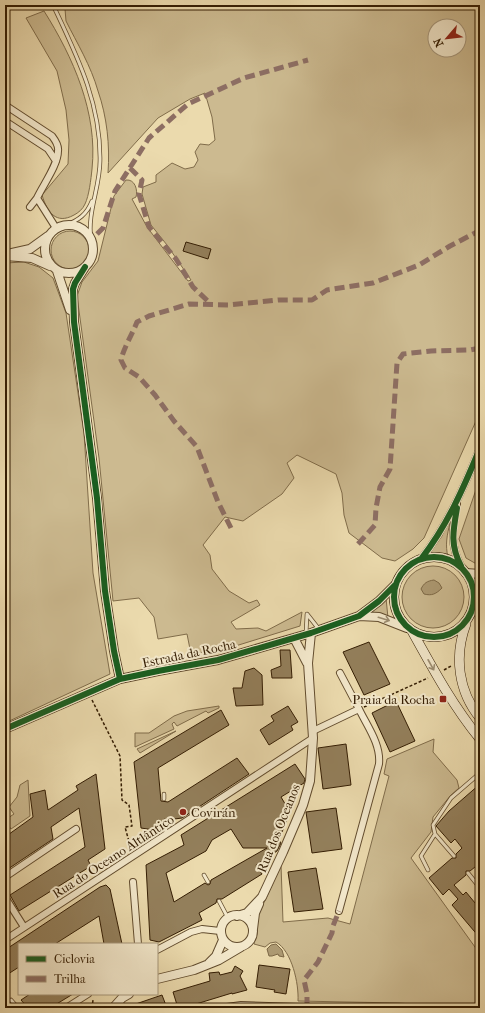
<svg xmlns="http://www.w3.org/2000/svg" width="485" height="1013" viewBox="0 0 485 1013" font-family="'IM FELL French Canon',serif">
	<rect width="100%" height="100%" fill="#ebdaad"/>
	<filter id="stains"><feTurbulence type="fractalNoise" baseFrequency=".005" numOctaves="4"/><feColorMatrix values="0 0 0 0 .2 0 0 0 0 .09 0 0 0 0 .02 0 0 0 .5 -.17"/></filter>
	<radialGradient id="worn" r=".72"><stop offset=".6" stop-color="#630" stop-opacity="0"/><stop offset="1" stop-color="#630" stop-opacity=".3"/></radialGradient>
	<path fill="#ccba90" stroke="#806c4a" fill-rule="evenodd" d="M73 5H480V412L424 538 413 549 395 561 382 558 349 533 344 515 342 493 336 474 297 455 287 463 294 478 282 494 243 521 225 517 203 545 210 555 212 569 229 591 249 603 257 600 260 605 231 622 236 629 258 628 266 631 302 612 300 626 229 648 191 654 187 634 158 639 154 617 139 598 113 601 99 458 77 296 82 282 98 261 114 196 126 180C135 179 138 190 136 197L132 199 147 227 188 281 191 280 167 245 151 225 142 194 143 187 156 182V175L172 163 185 169 194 167 198 160 195 152 200 144 209 145 215 140 212 117 205 93 190 99 158 118 108 173C110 145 107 117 98 91 91 66 77 43 66 21L65 9 68 6ZM435 26H459V50H435Z
		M44 11C73 57 98 113 92 169 91 179 89 196 85 204 83 209 78 213 74 215 56 225 47 212 42 195L68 164 69 140 66 110 57 71 26 18Z
		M51 250a19 19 0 1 1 38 0a19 19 0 1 1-38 0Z
		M24 262 39 267 53 278 66 313 84 433 93 573 110 674 5 723V263Z
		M480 478V566L466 558 459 539Z
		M447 522 450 523C447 535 445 545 448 557L429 554 442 536Z
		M402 597a31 31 0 1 1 62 0a31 31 0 1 1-62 0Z
		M386 598 388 618 367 614Z
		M219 706V708L208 713 206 711 177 726 174 722 172 724 174 729 135 747V733H149L174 716 187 711Z
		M176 731 140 753 137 749Z
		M434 739 433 752 457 780 459 788 451 795 433 817 431 832 411 858 480 954V1008H452L446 1006 398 1003 298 1001C299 984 292 951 276 942L270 943 265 947 254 944 258 916 281 865 283 922 328 918 350 924 389 776 384 774 387 759Z
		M28 780 30 816 11 829 5 820 14 814 9 807 17 797 20 785Z"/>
	<path fill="#ad9a73" stroke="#7d6846" d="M434 580 439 583 442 588C436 594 432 596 424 594L421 589C424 583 427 581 434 580Z
		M276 944 282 950 284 957 279 956 278 954 272 956H269L267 949 271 945Z"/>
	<path fill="#937f5b" stroke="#341d03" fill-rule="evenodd" d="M186 242 211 249 208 259 183 251Z
		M369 642 390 684 364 695 343 652Z
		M280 650H290L292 678H272L271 670 281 666Z
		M254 668 262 675 263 705 236 706 233 688H242L245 671Z
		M396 701 415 741 390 752 372 713Z
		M288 706 298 722 291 726 293 730 269 745 260 730 274 721 271 716Z
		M221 710 229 725 158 768 161 801 168 802 237 758 249 774 182 818 167 820 164 819 162 824 154 830 141 828 134 762Z
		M346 744 351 785 323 789 318 748Z
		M295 764 305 779 304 783 281 797 290 812 282 832 276 836 281 843 277 851 256 865 262 874 222 899H217L216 903 199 913 202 920 159 942 150 940 146 865 184 845 181 835ZM231 829 243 848H267L211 880 210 884 208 885 205 883 174 902 166 873 206 851 212 840Z
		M96 774 105 849 88 860 91 866 19 911 10 895 85 847 79 808 51 827 53 839 5 871V837L33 817 30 794 45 790 48 810 78 790 76 786Z
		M480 784V863L470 871H466V875L454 885 463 895 466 892 480 909V938L452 905 458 899 449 889 443 895 429 878 452 858H456V854L462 848 455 839 451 843 436 826 449 811Z
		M336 808 342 849 312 853 306 812Z
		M316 868 323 909 294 912 288 872Z
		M106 885 110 889 122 944H104L99 916 55 944H19V967L5 976V950L100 887Z
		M259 965 290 969 286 994 274 992 275 990 256 987Z
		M235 966 243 971 240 976 247 990 232 994V993L183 1008H178L173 992 210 981 209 973 219 972 220 975 232 972Z
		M30 994H73L50 1008H28L21 1000Z
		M162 995 167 1008H127V1007Z"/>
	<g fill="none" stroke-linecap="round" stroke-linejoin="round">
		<g stroke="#624c2e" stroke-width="4.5">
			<path id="service" d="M53 5C77 56 101 103 100 161 100 187 87 213 91 239
				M66 225C79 220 87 214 92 201
				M306 634 307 614 318 628
				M164 794V799
				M165 822 166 833
				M454 856 435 834 433 825 451 798 480 773
				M428 870 421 856 435 834
				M468 873 480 888
				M204 875 208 882
				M219 901 228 918
				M11 1000 18 1008"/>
		</g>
		<g stroke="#624c2e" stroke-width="8">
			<path id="minor" d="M5 105 52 136C55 140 59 145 58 151 58 165 43 185 37 198L56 228
				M5 121 48 149 56 161
				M30 207 37 198
				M457 504C453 528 449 543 461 566
				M421 559C447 526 464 487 480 448
				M313 731 359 709 340 673
				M5 877 76 829
				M133 882 138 944
				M5 897 24 927
				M339 911 379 764C381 744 367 726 359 709
				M5 940 313 738
				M157 950 191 932 202 929 220 931
				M66 1008 88 994
				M220 1008 241 1005 326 1008"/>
		</g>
		<g stroke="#624c2e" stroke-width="10">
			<path id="tertiary" d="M45 249a24 24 0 1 1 48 0a24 24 0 1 1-48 0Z
				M12 253 30 249 48 236
				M5 256 32 258 50 266
				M85 267 75 283 73 289 74 322 97 498 105 591 114 651 120 679
				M57 271 70 310
				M466 573 480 574
				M471 613 480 604
				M359 616 379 617 407 628
				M294 638 307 663
				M5 729 120 679 158 671 218 660 311 633 359 616 379 601 395 585
				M221 931a16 16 0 1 1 32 0a16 16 0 1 1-32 0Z
				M237 916 247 913 262 897 283 852 303 805 310 781 313 738 308 663 311 633
				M253 929 255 913 259 904
				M209 963 216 956 223 940
				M157 979 194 970 219 960 241 947
				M113 1008 122 998 129 994"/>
		</g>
		<g stroke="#341d03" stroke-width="10">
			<path id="secondary" d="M394 597a40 40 0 1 1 80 0a40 40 0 1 1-80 0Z
				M466 624C454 656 458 691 480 718
				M412 631C433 669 453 706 480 739"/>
		</g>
		<path stroke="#341d03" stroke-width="1.5" stroke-dasharray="3 2" stroke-linecap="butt" d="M444 670 451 666
			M92 700 120 756 122 800 129 805 132 826 125 827 131 849
			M364 707 428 678
			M92 1008 93 1000"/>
		<use href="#service" stroke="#f2e7ca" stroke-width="3"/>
		<use href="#minor" stroke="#f2e7ca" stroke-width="6"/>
		<use href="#tertiary" stroke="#f2e7ca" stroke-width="8"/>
		<use href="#secondary" stroke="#f2e7ca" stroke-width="9"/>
		<path stroke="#8d6e63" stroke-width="5" stroke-dasharray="10 5" stroke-linecap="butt" d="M130 168 142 180 139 194 149 227 176 259 193 287 211 304
			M97 234 103 228 115 191 149 138 188 104 244 78 308 60
			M231 528 218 502 197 447 174 421 155 395 139 377 125 368 121 360C124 347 132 335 137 322L149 316 189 304 228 305 278 300H312L327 290 373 283 419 265 450 246 477 232 480 233
			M358 544 375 525 376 508 380 487 390 469 397 363 403 354 431 351 470 350 480 348
			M307 1007V994L304 980 318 962 332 933 333 926 339 911"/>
		<g stroke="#f2e7ca" stroke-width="8">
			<path id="cycleway" d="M85 267 75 283 73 289 74 322 97 498 105 591 114 651 120 679
				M457 508C453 531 450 545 461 566
				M394 597a40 40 0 1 1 80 0a40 40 0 1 1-80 0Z
				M421 559C447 526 464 487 480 448
				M5 729 120 679 158 671 218 660 311 633 359 616 379 601 395 585"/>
		</g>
		<use href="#cycleway" stroke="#1b5e20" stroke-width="6"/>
	</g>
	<defs><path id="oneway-shaft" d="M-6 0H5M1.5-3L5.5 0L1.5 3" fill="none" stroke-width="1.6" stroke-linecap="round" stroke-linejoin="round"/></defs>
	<g stroke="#9c8c70">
		<use href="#oneway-shaft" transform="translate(384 619) rotate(17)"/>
		<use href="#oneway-shaft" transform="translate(431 665) rotate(61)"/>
	</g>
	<g fill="#8f2418" stroke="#f2e7ca" stroke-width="1.5">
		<rect x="439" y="695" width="8" height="8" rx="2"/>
		<circle cx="183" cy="812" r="4"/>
	</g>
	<g text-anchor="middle" stroke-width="4" stroke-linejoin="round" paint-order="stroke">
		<g font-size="13" fill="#341d03" stroke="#f2e7ca">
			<text transform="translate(189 653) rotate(-12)" y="5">Estrada da Rocha</text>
			<text transform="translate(278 828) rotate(-68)" y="5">Rua dos Oceanos</text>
			<text transform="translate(113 856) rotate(-33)" y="5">Rua do Oceano Altlântico</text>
		</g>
		<g font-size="13" fill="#341d03" stroke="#f2e7ca" text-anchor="end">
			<text x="435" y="704">Praia da Rocha</text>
			<text x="191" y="817" text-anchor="start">Covirán</text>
		</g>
	</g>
	<rect width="485" height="1013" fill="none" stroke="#ebdaad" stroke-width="20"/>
	<rect x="6" y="6" width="473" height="1001" fill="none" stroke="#341d03" stroke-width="2"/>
	<rect x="10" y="10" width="465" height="993" fill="none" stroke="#341d03"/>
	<rect x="18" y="943" width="140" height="52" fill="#f2e7ca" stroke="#a6967a"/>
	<rect x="26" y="956" width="20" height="6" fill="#1b5e20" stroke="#a6967a"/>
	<text x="54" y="963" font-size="12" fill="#341d03">Ciclovia</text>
	<rect x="26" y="976" width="20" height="6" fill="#8d6e63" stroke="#a6967a"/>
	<text x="54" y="983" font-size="12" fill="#341d03">Trilha</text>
	<g transform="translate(447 38) rotate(242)"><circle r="19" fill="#f2e7ca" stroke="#a6967a"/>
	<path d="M0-3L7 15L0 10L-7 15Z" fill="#8f2418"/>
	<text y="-6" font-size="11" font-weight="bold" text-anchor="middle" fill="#341d03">N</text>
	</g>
	<rect width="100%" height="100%" filter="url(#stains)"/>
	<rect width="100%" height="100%" fill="url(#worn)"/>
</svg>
